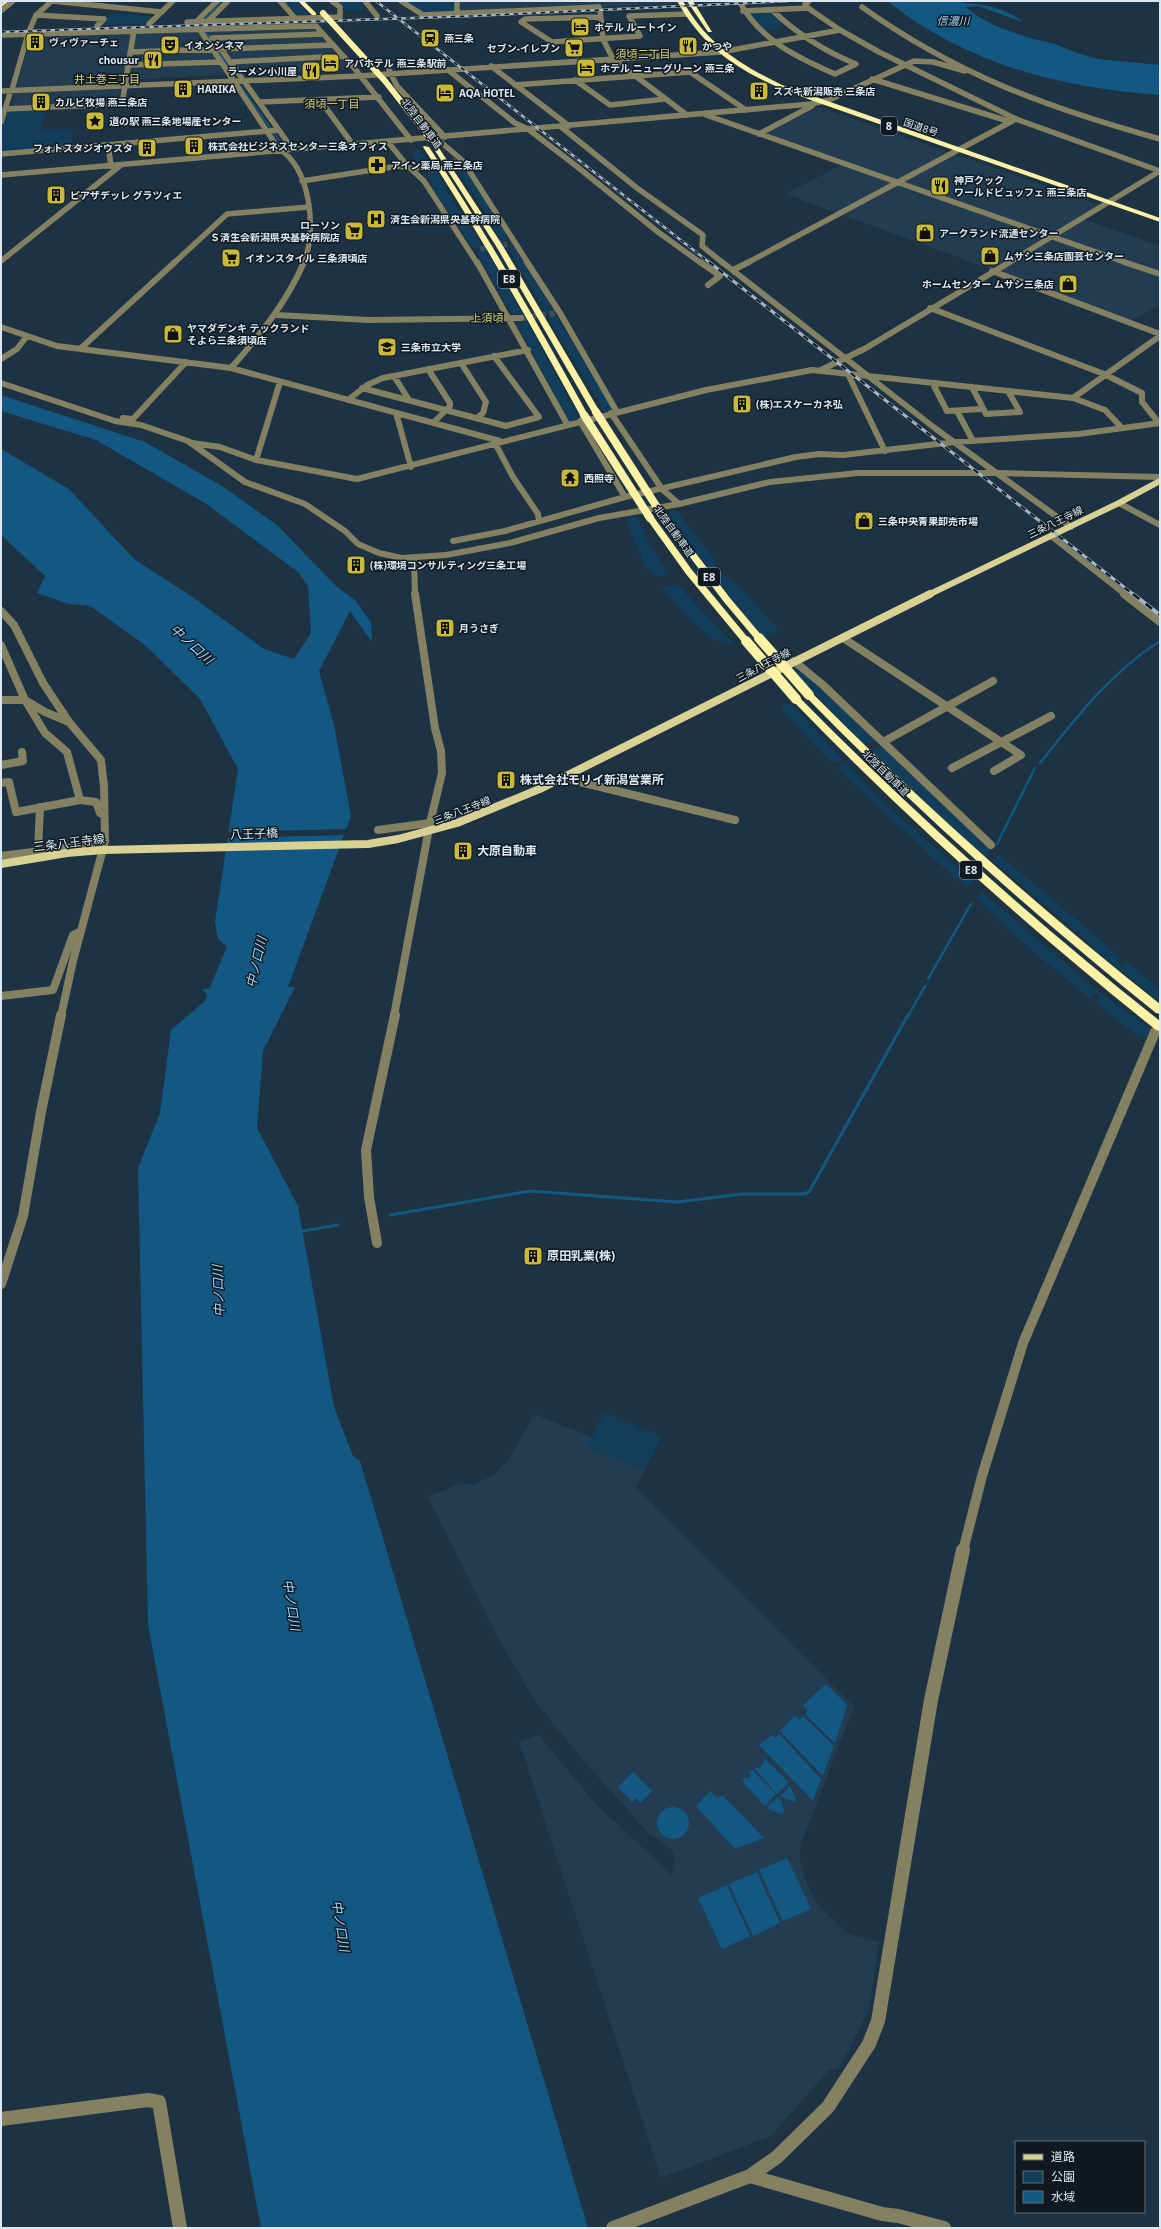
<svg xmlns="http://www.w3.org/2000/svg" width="1161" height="2229" viewBox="0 0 1161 2229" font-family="'Noto Sans','Noto Sans JP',sans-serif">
	<rect width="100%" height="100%" fill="#1d3242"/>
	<path fill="#223d52" d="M460 1H671L672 4 463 12H461Z
		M315 28 353 69 121 80 118 102 12 106 31 35Z
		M819 107 1106 207 1085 220 1160 246V304L1133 321 785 194 847 162 764 133Z
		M534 1414 592 1437 587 1447 645 1470 636 1488 854 1707 801 1844 799 1856 807 1885 820 1907 848 1934 879 1942 869 2010 838 2070H829L771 2136 661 2178 519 1741 539 1735 595 1803 672 1875 674 1867V1851L648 1833 582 1759 535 1701 500 1642 428 1497 460 1483 472 1485 494 1475 509 1459Z"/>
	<path fill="#133e5b" d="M296 1 310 15H297L287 4Z
		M336 1H359L365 9 359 12 356 10 345 11Z
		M404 1H455V12L422 13Z
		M771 11 784 25 777 26 780 28 762 31 746 12Z
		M113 13 155 17 148 23 99 26Z
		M48 109 39 129H73L71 147 1 152V130L7 110Z
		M420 149 430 163H416L412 153Z
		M453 163 462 164 502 225 508 240 501 242 483 209Z
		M434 166 450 196 482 246 473 248 434 191 425 168Z
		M513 245 555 312 546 313 507 246Z
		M485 249 524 315 512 314 477 253Z
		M556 316 613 409 603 412 601 408 602 407 548 317Z
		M527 321 579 418 569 421 517 324Z
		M676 510 715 560V568H708L666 512Z
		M638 517 650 546 670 575 656 576C653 574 650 572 648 570 643 563 628 527 627 519Z
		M726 576 738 585 777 628 776 633 763 638 714 577Z
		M677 584 731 641 734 643C711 650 677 604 662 588Z
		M795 667 800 669 876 741 863 744 791 669Z
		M790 703 843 760 838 762 829 760 780 708Z
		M881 746 990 848 986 859 871 751Z
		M845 763 883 802 974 882 967 887 959 882 838 769V767Z
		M1000 855 1120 957 1117 961 1122 966 1126 962 1160 989V1002L1089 945 1084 938 993 861 995 857Z
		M981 891 1098 991 1151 1029 1147 1037H1140L1095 1003 1100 996 1095 993 1089 998 1015 936 977 899Z
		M604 1413 661 1436 645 1470 587 1447Z"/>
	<path fill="#135882" d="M887 1H959C968 5 975 3 984 5 995 7 1016 14 1022 22L978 6 966 7 977 16 996 26 1026 37 1055 44 1077 53 1098 59 1160 65V95C1061 88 966 64 887 1Z
		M1 395 145 442 222 486 277 525 336 586 356 601 371 623 372 642 350 611 319 671 334 725 351 816 288 987H295L263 1051 257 1128 298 1206 334 1407 353 1456 360 1461 588 2228H261L148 1625 138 1168 160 1113 171 1030 206 1000 207 995 202 989H209L227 947 218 939 215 922 238 769 200 699 145 645 90 606 69 604 37 593 45 576 1 535V449L69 489 134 559 194 598 264 649 294 659 311 633 308 586 298 572 205 503 96 440 1 411Z
		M826 1684 847 1705 835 1743 805 1714 808 1710 803 1705Z
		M795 1715 799 1720 803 1716 834 1746 823 1776 780 1731Z
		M779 1734 821 1779 813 1801 759 1745 772 1735 775 1738Z
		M765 1759 789 1782 777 1794 755 1769 758 1767 760 1768Z
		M752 1770 776 1794 765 1806 742 1781 745 1777 747 1779 751 1776 749 1773Z
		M633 1772 652 1791 641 1803 635 1798 632 1802 618 1787Z
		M790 1786 796 1800 794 1802 780 1796Z
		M710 1791 718 1798 722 1795 764 1838 735 1849 696 1806Z
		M777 1797 781 1800 784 1812 781 1814 767 1808Z
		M657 1823a16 16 0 1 1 32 0a16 16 0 1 1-32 0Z
		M787 1858 811 1909 783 1921 759 1870Z
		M757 1872 780 1923 753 1936 729 1884Z
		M727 1885 750 1936 722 1949 698 1898Z"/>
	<path fill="#1d3242" d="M349 829 347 835 226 838 227 832Z"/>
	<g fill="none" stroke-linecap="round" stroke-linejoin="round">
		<path stroke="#135882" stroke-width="1.5" d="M222 1 201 24 234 76
			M239 84 284 147"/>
		<path stroke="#135882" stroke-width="2.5" d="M1040 763C1076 718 1110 673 1160 641
			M997 844 1035 768
			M928 979 971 904
			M908 1016 925 986"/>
		<path stroke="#135882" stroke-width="3" d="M390 1215 530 1191 677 1202 743 1194H804L809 1192 908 1015
			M298 1232 337 1225"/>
		<path stroke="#3a4d5d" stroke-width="5.5" stroke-dasharray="5.5 2.5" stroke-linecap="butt" d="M283 2 287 1
			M427 165 457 161
			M480 249 507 244"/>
		<path stroke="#3a4d5d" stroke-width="6" stroke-dasharray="6 3.5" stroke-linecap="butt" d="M521 318 557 313"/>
		<path stroke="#848163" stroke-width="5.5" d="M52 1 162 12
			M280 1 295 18
			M365 1 377 16
			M401 1 423 15 599 7
			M457 1V13
			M739 1C760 40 796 57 835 74L856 64
			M809 1 805 4 808 8 840 30 879 52 1016 119 1160 171
			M862 7C957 75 1048 108 1160 139
			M600 10 603 39 613 59 687 115
			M772 10C797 34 824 51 856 64
			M1 11 13 1
			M743 11 808 8
			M36 15 104 19 97 26
			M600 17 525 19 521 22 552 42 640 36 629 16 687 14
			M187 22 340 17V7L332 1
			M196 22 217 1
			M149 24 173 1
			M205 24 228 1
			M30 29 36 15 52 1
			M200 30 278 148C311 168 317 230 304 263
			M1 35 316 26 355 69 411 140
			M212 38 323 34
			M218 45 291 147 286 152
			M130 52 333 45
			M230 62 343 56
			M127 65 221 62
			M491 66 569 126
			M389 70 397 86 445 137
			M448 70 515 123 528 129 575 165 658 232 701 263
			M872 79 1011 122
			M575 80 610 105 665 99
			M515 85 690 72 746 110
			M13 86 28 34
			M1 91 359 76 721 52 840 30
			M320 100 354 146
			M260 102 379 97
			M5 109 122 104 134 30
			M706 115 1127 263
			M1 122 11 90
			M560 126 637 188 703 235 702 246 723 263
			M759 134 812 106
			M435 137 463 161 528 263
			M388 142 405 163V166
			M108 145 111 166
			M1 154 279 130
			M413 169 427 165
			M1 175 811 104 829 100 914 61 933 62 965 71
			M302 181 398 166 410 168 424 181 477 263
			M1 261 121 165
			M174 263 227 214 308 207
			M747 263 1016 119
			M1008 263 1160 171"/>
		<path stroke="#848163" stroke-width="6" d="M477 262 567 424
			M527 262 560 313 617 412
			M700 262 720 276 708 285
			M722 262 936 429 1071 527
			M1124 262 1160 274
			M733 270 749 262
			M992 271 1160 334
			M930 308 1104 374 1142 393V402L1159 423
			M277 315 368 320 521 318
			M1 327 57 346 231 368 500 441
			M80 349 175 262
			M1 359 17 349 27 336
			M461 363 486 402 483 413 477 418
			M231 368C260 335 287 302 304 262
			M428 369 450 403V406L433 423
			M821 370 866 348 1010 262
			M848 374 885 451
			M394 376 409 400
			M1 383 115 421 141 425 188 441 245 482 305 504 345 531 358 544 379 553 402 558 446 555 510 543 599 518 679 504 770 482 858 473H998L1160 477
			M936 383 934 386 947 411 981 409
			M972 387 986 414 1020 412 1008 391
			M362 388 506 426 539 417 494 356
			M1073 398 1160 336
			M348 400 367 385 383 378 528 350
			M957 411 973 441
			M396 413 411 467
			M611 413 662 489 679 504
			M123 418 133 419 186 362
			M580 421 625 497
			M192 443 220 447 256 460 357 479 706 390 812 370 1073 398 1105 410 1122 428
			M495 443 513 477 538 514 539 521
			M256 460 280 382
			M1119 503 1160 525
			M1051 536 1126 595
			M453 541 505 531 625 497 796 457 819 454 843 455 955 442 1079 434 1160 423
			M414 558 415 595"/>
		<path stroke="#848163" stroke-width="8" d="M1124 594 1160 622
			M1 611 14 625 43 683 69 722 101 760 104 786 105 841 73 961 61 1016
			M843 638 1021 755 994 771
			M1 645 25 700 45 733 67 752 80 800 96 802 100 813 104 814
			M794 661 823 685 991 845
			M1 700H25L45 712 69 722
			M883 742 993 681
			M1 765 23 761 22 752
			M952 768 1051 716
			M567 776 572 780 735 820
			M1 783 9 782 16 812 80 800
			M378 830 430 823
			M38 850 40 807
			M1 856 89 845 105 841
			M1 996 53 990 73 935 81 931
			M394 1016 430 823 442 773 441 751 435 728 415 594"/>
		<path stroke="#848163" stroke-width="10" d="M377 1243 369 1197 366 1150 395 1015
			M1 1284 23 1216 41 1112 61 1015
			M963 1551 982 1476 1023 1343 1155 1032"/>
		<path stroke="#848163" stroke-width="14" d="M1 2119 148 2100 159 2102 180 2228
			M750 2176 882 2214 898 2216 944 2228
			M613 2228 750 2176 777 2157 828 2107 869 2044 878 2021 931 1700 963 1550"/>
		<path stroke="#d9d193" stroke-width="6" d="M928 595 1119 503 1160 481"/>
		<path stroke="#d9d193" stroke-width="8" d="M1 864 67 853 103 850 368 844 398 839 457 823 542 788 930 594"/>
		<path fill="#fbf2a6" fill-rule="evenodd" d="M3 1H9L1 7Z
			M298 1H304L316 13V15H312Z
			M677 1H683C707 44 739 64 782 85L1160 218V222L819 103C758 81 710 60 677 1Z
			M687 1H693L712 32H708Z
			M424 146 429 147C487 233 538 324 588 415L587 417 580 415C530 324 480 233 423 147Z
			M435 148H439L503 246 600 412 599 414 592 412 496 246 434 149Z
			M662 512 665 513 730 598 762 636V640H756L724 602 658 515Z
			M650 515 653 516 692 570 749 639V643H743L686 574 646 518Z
			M809 692 812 693C922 804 1038 907 1160 1004V1014L1156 1013C1033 914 916 810 806 697V693Z
			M796 696 799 697C913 813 1033 920 1160 1021V1031L1156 1030C1028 928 907 819 793 701L791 699Z"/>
		<g stroke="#a4b4c0" stroke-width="2.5">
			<path id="rail-far2" d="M376 1 710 263
				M1 32 472 16 788 1"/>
		</g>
		<g stroke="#a4b4c0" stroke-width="3">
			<path id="rail-far1" d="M709 262 1134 595"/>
		</g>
		<g stroke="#a4b4c0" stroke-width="4">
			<path id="rail" d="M1133 594 1160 615"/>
		</g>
		<use href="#rail-far2" stroke="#101920" stroke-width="1.5" stroke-dasharray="4.5" stroke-linecap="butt"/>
		<use href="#rail-far1" stroke="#101920" stroke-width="2" stroke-dasharray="6" stroke-linecap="butt"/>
		<use href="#rail" stroke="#101920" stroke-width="2.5" stroke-dasharray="8" stroke-linecap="butt"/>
		<path stroke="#fbf2a6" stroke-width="6" d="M323 13 385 81 436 146"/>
		<path stroke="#fbf2a6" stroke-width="8" d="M596 412 662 515
			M584 415 650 518"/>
		<path stroke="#fbf2a6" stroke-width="10" d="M759 638 809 695
			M746 641 796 699"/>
	</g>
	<defs>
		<g id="hotel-square" transform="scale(1)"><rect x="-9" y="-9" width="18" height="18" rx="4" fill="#caba39" stroke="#101920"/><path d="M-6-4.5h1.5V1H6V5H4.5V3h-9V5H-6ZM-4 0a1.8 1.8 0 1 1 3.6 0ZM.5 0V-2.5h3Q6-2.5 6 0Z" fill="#111"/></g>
		<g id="station-square" transform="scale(1)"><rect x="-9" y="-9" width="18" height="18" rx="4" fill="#caba39" stroke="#101920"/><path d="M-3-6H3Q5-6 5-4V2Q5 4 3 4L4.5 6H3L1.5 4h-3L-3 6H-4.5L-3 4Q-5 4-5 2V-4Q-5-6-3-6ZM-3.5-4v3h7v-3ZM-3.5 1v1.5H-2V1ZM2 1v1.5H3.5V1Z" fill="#111"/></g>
		<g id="building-square" transform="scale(1)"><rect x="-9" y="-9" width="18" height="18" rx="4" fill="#caba39" stroke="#101920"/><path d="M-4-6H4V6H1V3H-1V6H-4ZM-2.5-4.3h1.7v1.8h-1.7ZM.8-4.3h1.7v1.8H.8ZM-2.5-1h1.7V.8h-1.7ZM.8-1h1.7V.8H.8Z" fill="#111"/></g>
		<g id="theatre-square" transform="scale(1)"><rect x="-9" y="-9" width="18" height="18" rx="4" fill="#caba39" stroke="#101920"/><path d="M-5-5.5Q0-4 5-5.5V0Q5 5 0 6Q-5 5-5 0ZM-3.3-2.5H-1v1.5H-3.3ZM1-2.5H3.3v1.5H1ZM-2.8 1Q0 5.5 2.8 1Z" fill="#111"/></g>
		<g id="restaurant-square" transform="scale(1)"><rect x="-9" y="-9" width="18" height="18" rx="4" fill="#caba39" stroke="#101920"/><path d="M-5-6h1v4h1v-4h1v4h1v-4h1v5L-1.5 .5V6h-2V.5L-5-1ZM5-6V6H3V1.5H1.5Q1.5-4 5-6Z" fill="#111"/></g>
		<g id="supermarket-square" transform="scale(1)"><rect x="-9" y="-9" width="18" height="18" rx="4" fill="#caba39" stroke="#101920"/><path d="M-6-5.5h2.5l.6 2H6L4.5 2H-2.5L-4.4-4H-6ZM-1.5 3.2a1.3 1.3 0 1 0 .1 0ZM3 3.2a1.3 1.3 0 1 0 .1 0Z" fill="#111"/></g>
		<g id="sight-square" transform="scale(1)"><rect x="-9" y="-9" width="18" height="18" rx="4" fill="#caba39" stroke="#101920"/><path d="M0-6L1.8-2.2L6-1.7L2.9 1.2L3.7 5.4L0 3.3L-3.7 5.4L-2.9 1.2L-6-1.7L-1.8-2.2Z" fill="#111"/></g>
		<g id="pharmacy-square" transform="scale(1)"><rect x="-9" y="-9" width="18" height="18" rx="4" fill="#caba39" stroke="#101920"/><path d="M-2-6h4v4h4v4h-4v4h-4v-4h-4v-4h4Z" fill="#111"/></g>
		<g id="hospital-square" transform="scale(1)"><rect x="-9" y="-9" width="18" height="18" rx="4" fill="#caba39" stroke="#101920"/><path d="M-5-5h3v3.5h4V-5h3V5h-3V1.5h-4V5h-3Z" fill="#111"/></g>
		<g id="shop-square" transform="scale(1)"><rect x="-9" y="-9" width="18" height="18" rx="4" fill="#caba39" stroke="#101920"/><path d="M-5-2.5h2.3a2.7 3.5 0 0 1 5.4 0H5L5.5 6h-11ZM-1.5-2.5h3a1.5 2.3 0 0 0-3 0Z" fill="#111"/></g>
		<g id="university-square" transform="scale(1)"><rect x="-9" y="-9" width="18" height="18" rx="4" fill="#caba39" stroke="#101920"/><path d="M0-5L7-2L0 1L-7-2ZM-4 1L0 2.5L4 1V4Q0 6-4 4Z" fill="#111"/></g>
		<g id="temple-square" transform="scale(1)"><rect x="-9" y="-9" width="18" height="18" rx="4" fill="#caba39" stroke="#101920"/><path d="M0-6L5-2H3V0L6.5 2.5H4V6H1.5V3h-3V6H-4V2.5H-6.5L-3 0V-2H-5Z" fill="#111"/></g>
	</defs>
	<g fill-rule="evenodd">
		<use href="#hotel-square" x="580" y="27"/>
		<use href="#station-square" x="430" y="38"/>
		<use href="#building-square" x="35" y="42"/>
		<use href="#theatre-square" x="170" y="45"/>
		<use href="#restaurant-square" x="688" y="46"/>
		<use href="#supermarket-square" x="574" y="48"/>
		<use href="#restaurant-square" x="153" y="60"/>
		<use href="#hotel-square" x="330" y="63"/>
		<use href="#hotel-square" x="586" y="68"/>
		<use href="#restaurant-square" x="311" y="71"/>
		<use href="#building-square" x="183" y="89"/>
		<use href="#building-square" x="759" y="91"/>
		<use href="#hotel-square" x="445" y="93"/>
		<use href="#building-square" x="41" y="102"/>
		<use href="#sight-square" x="95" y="121"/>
		<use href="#building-square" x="194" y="146"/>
		<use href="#building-square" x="147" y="148"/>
		<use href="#pharmacy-square" x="377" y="165"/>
		<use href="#restaurant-square" x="940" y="186"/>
		<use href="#building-square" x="56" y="195"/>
		<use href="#hospital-square" x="376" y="219"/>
		<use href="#supermarket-square" x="354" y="231"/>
		<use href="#shop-square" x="925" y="233"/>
		<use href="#shop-square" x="990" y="256"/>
		<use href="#supermarket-square" x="231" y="258"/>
		<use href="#shop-square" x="1068" y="284"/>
		<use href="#shop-square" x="173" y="334"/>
		<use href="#university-square" x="387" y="347"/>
		<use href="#building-square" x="742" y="404"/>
		<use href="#temple-square" x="570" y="478"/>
		<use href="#shop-square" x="864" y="521"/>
		<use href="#building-square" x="356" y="565"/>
		<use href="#building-square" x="445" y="628"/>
		<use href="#building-square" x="506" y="780"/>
		<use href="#building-square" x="463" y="851"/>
		<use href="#building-square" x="533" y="1256"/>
	</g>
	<g text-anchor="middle" stroke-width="3" stroke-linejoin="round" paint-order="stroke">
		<g font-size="10" font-weight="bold" fill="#dbe8f3" stroke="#101920" text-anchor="start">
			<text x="594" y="31">ホテル ルートイン</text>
			<text x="444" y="42">燕三条</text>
			<text x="49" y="46">ヴィヴァーチェ</text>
			<text x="184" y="49">イオンシネマ</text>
			<text x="702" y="50">かつや</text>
			<text x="560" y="52" text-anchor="end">セブン-イレブン</text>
			<text x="139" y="64" text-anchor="end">chousur</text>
			<text x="344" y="67">アパホテル 燕三条駅前</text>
			<text x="600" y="72">ホテル ニューグリーン 燕三条</text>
			<text x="297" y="75" text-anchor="end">ラーメン小川屋</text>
			<text x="197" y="93">HARIKA</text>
			<text x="773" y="95">スズキ新潟販売 三条店</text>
			<text x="459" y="97">AQA HOTEL</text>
			<text x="55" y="106">カルビ牧場 燕三条店</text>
			<text x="109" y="125">道の駅 燕三条地場産センター</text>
			<text x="208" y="150">株式会社ビジネスセンター三条オフィス</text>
			<text x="133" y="152" text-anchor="end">フォトスタジオウスタ</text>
			<text x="391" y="169">アイン薬局 燕三条店</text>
			<text x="954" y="184">神戸クック<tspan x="954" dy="12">ワールドビュッフェ 燕三条店</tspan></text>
			<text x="70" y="199">ピアザデッレ グラツィエ</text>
			<text x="390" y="223">済生会新潟県央基幹病院</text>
			<text x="340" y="229" text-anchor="end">ローソン<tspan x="340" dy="12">Ｓ済生会新潟県央基幹病院店</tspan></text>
			<text x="939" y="237">アークランド流通センター</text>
			<text x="1004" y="260">ムサシ三条店園芸センター</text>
			<text x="245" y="262">イオンスタイル 三条須頃店</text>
			<text x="1054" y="288" text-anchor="end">ホームセンター ムサシ三条店</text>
			<text x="187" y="332">ヤマダデンキ テックランド<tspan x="187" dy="12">そよら三条須頃店</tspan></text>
			<text x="401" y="351">三条市立大学</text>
			<text x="756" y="408">(株)エスケーカネ弘</text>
			<text x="584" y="482">西照寺</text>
			<text x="878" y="525">三条中央青果卸売市場</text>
			<text x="370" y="569">(株)環境コンサルティング三条工場</text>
			<text x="459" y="632">月うさぎ</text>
		</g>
		<g font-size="10" fill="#dbe8f3" stroke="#101920">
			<text transform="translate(422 123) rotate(53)" y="4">北陸自動車道</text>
			<text transform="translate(921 127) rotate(19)" y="4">国道8号</text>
			<text transform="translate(1055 522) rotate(-26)" y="4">三条八王寺線</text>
			<text transform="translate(674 531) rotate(54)" y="4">北陸自動車道</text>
			<text transform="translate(763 665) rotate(-28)" y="4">三条八王寺線</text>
			<text transform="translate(886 773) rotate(44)" y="4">北陸自動車道</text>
			<text transform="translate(462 810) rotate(-21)" y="4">三条八王寺線</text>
		</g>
		<g font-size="11" font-style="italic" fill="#a2d4fb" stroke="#101920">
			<text x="953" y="25">信濃川</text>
		</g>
		<g font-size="11" fill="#dcd283" stroke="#101920">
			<text x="643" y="58">須頃二丁目</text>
			<text x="107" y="83">井土巻三丁目</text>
			<text x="332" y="108">須頃一丁目</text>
			<text x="487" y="322">上須頃</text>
		</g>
		<g fill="#101920" stroke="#9eaab4" stroke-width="1">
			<rect x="881" y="117" width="16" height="18" rx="3"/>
			<rect x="498" y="270" width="22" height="18" rx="3"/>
			<rect x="698" y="568" width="22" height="18" rx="3"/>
			<rect x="960" y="861" width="22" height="18" rx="3"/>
		</g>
		<g font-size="11" font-weight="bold" fill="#dbe8f3">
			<text x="889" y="130">8</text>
			<text x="509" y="283">E8</text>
			<text x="709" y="581">E8</text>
			<text x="971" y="874">E8</text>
		</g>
		<g font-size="12" font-weight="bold" fill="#dbe8f3" stroke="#101920" text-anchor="start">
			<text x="520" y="784">株式会社モリイ新潟営業所</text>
			<text x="477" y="855">大原自動車</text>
			<text x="547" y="1260">原田乳業(株)</text>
		</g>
		<g font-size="12" fill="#dbe8f3" stroke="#101920">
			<text transform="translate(254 834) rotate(-2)" y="4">八王子橋</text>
			<text transform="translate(69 843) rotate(-7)" y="4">三条八王寺線</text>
		</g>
		<g font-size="13" font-style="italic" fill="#a2d4fb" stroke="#101920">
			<text transform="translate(192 644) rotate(42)" y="5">中ノ口川</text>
			<text transform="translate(256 962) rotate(-77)" y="5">中ノ口川</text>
			<text transform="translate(218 1291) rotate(-92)" y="5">中ノ口川</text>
			<text transform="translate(292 1605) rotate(81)" y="5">中ノ口川</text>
			<text transform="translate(341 1926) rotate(81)" y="5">中ノ口川</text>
		</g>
	</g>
	<rect width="1161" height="2229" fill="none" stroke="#dbe8f3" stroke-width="4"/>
	<rect x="1015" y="2141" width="130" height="72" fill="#101920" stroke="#616c74"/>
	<rect x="1023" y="2154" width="20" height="6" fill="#d9d193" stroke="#616c74"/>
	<text x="1051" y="2161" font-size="12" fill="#dbe8f3">道路</text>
	<rect x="1023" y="2171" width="20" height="12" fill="#133e5b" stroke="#616c74"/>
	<text x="1051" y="2181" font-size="12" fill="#dbe8f3">公園</text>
	<rect x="1023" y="2191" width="20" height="12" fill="#135882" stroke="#616c74"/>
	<text x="1051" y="2201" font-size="12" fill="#dbe8f3">水域</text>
</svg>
